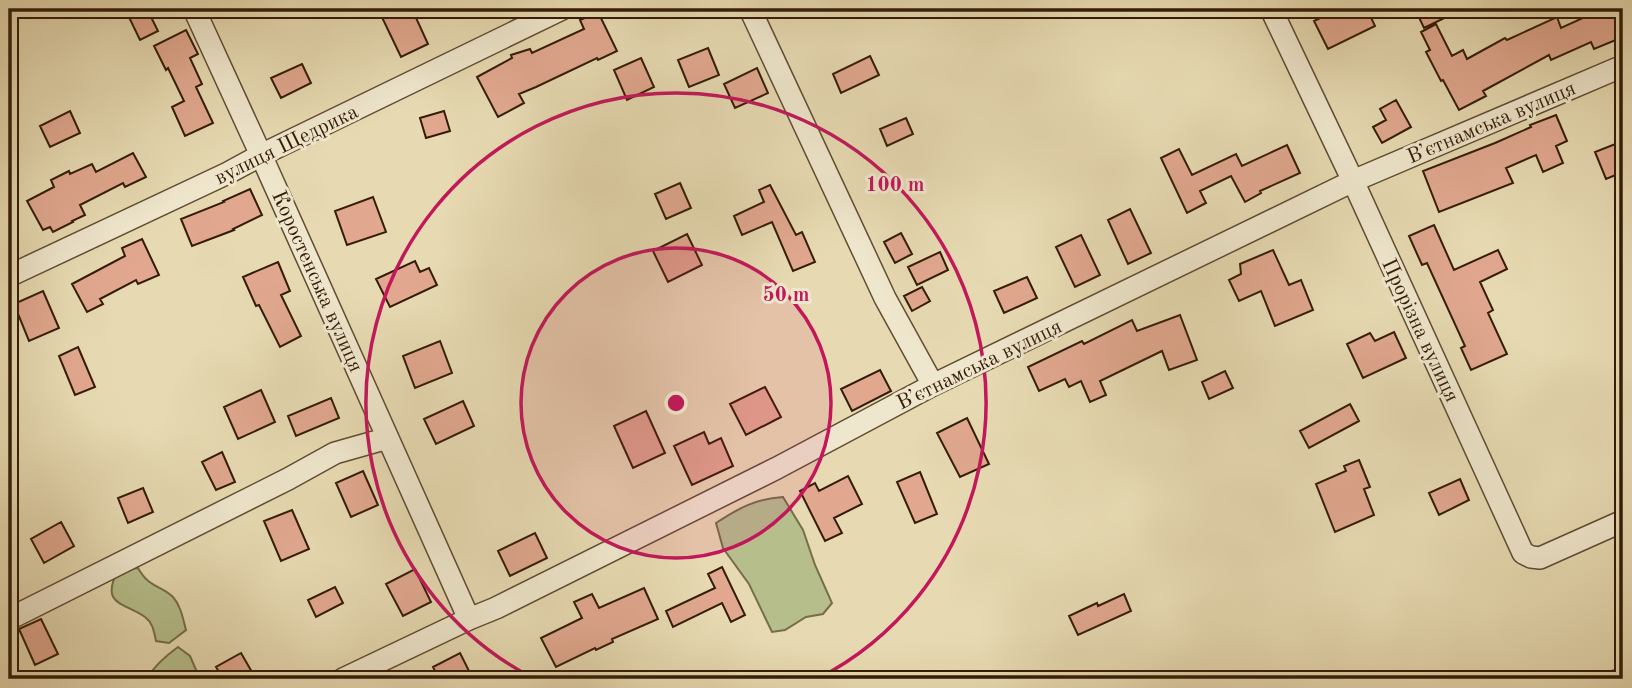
<svg xmlns="http://www.w3.org/2000/svg" width="1632" height="688" viewBox="0 0 1632 688" font-family="'Old Standard TT',serif">
	<rect width="100%" height="100%" fill="#e7dab2"/>
	<filter id="stains"><feTurbulence type="fractalNoise" baseFrequency=".00286" numOctaves="4"/><feColorMatrix values="0 0 0 0 .2 0 0 0 0 .09 0 0 0 0 .02 0 0 0 .5 -.17"/></filter>
	<radialGradient id="worn" r=".72"><stop offset=".6" stop-color="#630" stop-opacity="0"/><stop offset="1" stop-color="#630" stop-opacity=".3"/></radialGradient>
	<path fill="#b6bf8c" stroke="#756e4a" stroke-width="2" d="M783 497 803 530 815 565 832 603 823 614 806 617 785 630 772 632 749 584 723 548 716 523C739 508 755 499 783 497Z
		M138 568C149 588 161 585 173 597 181 606 183 619 186 630L169 643 156 641C154 632 153 623 145 617 123 602 100 605 118 570Z
		M178 647 190 656 200 679H150L148 677C155 665 167 655 178 647Z"/>
	<g fill="none" stroke-linecap="round" stroke-linejoin="round">
		<path stroke="#707b6f" stroke-width="6" d="M1599 679 1623 668"/>
	</g>
	<path fill="#e1a88f" stroke="#341c08" stroke-width="2" d="M125 9H147L158 31 140 40Z
		M378 9H412L428 44 401 57Z
		M1339 9H1367L1375 26 1328 49 1314 21Z
		M1415 9H1463L1424 28Z
		M1592 9H1623V37L1594 49 1591 42 1551 60 1549 55 1483 91 1486 96 1459 110 1443 80 1441 81 1426 52 1430 50 1421 32 1436 24 1452 56 1463 50 1467 59 1505 38 1507 40 1557 17 1561 28 1594 13Z
		M598 12 617 51 598 60 597 58 536 87 519 94 524 103 498 117 477 77 512 58 511 55 530 49 532 53 584 29 580 20Z
		M186 30 198 54 190 58 202 84 196 87 213 123 185 136 172 107 184 101 168 68 166 70 154 46Z
		M708 48 719 75 689 87 678 60Z
		M870 56 879 75 841 93 833 74Z
		M641 58 654 87 627 100 614 70Z
		M302 64 311 83 281 98 271 78Z
		M757 68 768 93 735 108 724 84Z
		M1396 100 1411 127 1382 143 1373 127 1386 120 1380 109Z
		M70 111 80 133 50 147 40 126Z
		M444 111 450 131 426 138 420 118Z
		M1556 115 1567 141 1556 146 1563 163 1543 172 1536 155 1506 168 1513 183 1439 212 1423 171 1495 143 1531 127 1530 125Z
		M906 118 913 134 887 146 880 129Z
		M1623 141V172L1606 179 1595 152Z
		M1287 145 1300 173 1260 191 1261 193 1245 202 1231 176 1200 191 1206 203 1187 213 1161 158 1179 149 1192 175 1236 154 1242 166Z
		M133 153 146 177 125 187 123 183 80 205 85 215 72 221 73 222 53 232 50 227 43 230 27 201 54 187 51 180 69 171 70 174 92 164 96 172Z
		M680 183 691 208 666 219 655 194Z
		M770 185 796 235 802 232 815 262 793 271 772 222 742 235 734 216 764 202 759 190Z
		M250 189 262 215 233 229 234 230 192 246 181 219 224 202 223 201Z
		M373 197 386 232 347 245 335 211Z
		M1130 209 1151 253 1128 264 1108 220Z
		M1434 225 1454 270 1498 250 1507 269 1480 282 1493 310 1488 313 1507 354 1471 370 1461 348 1465 346 1427 263 1422 265 1409 236Z
		M901 233 912 254 895 263 884 242Z
		M687 234 702 265 668 282 653 251Z
		M1081 235 1100 275 1075 287 1056 247Z
		M142 239 159 275 138 284 136 280 100 299 103 304 87 312 72 284 125 256 122 248Z
		M1273 250 1289 285 1301 280 1313 310 1275 326 1261 291 1239 301 1229 280 1241 274 1240 264Z
		M940 252 948 270 917 285 908 267Z
		M415 261 420 272 429 268 437 285 390 307 376 279Z
		M278 262 290 291 281 295 301 336 280 347 259 305 256 306 243 277Z
		M1027 277 1037 298 1004 313 994 291Z
		M922 287 930 301 912 311 904 296Z
		M43 291 59 328 29 341 14 304Z
		M1180 315 1197 360 1169 370 1162 351 1100 381 1106 395 1090 402 1081 381 1069 387 1065 379 1039 391 1028 367 1082 341 1084 344 1132 320 1137 331Z
		M1394 332 1406 358 1363 378 1347 344 1370 333 1375 341Z
		M440 341 452 373 415 388 403 356Z
		M78 347 95 387 75 395 59 356Z
		M880 370 891 391 852 411 841 389Z
		M1225 371 1233 388 1209 399 1202 382Z
		M765 387 781 417 746 435 730 404Z
		M261 390 275 422 238 439 224 407Z
		M331 398 339 418 296 436 288 416Z
		M463 401 474 426 436 444 424 419Z
		M1350 404 1359 421 1309 448 1300 431Z
		M646 411 665 453 633 468 614 426Z
		M967 418 989 464 960 477 937 433Z
		M704 432 709 444 721 438 733 466 692 485 674 446Z
		M222 452 235 482 216 490 202 462Z
		M1359 460 1370 487 1364 489 1374 515 1335 532 1316 484 1346 471 1344 466Z
		M363 471 378 505 351 517 336 483Z
		M920 472 937 514 915 523 897 482Z
		M848 476 862 504 834 518 842 533 825 541 800 491 815 483 819 491Z
		M1460 479 1469 500 1439 515 1429 493Z
		M143 488 153 512 128 523 118 498Z
		M292 510 309 549 281 561 264 521Z
		M61 522 74 546 44 563 31 539Z
		M535 533 547 558 510 576 498 551Z
		M722 567 745 615 731 622 722 603 673 627 666 611 715 588 708 574Z
		M415 569 431 602 403 616 386 584Z
		M335 587 343 603 316 617 308 600Z
		M644 588 658 619 612 639 613 642 596 650 595 648 556 667 541 638 582 618 574 602 592 594 599 608Z
		M1124 594 1131 611 1078 635 1069 616 1097 603 1098 606Z
		M41 619 58 654 35 665 19 629Z
		M241 653 256 679H223L216 667Z
		M460 653 473 679H439L433 667Z"/>
	<g fill="none" stroke-linecap="round" stroke-linejoin="round">
		<g stroke="#614c32" stroke-width="24">
			<path id="minor" d="M194 9 261 155 469 619
				M750 9 885 298 933 385
				M1271 9 1353 181 1523 553 1531 557 1540 558 1623 521
				M9 276 228 173 261 155 562 9
				M9 619 288 479 335 453 388 438
				M343 679 469 619 496 608 777 468 933 385 1353 181 1623 66"/>
		</g>
		<use href="#minor" stroke="#efe7cd" stroke-width="21"/>
	</g>
	<circle cx="676" cy="403" r="155" fill="#c2185b" fill-opacity=".12"/>
	<g fill="none" stroke="#c2185b" stroke-width="3.5">
		<circle cx="676" cy="403" r="155"/>
		<path d="M535 679A310 310 0 1 1 817 679"/>
	</g>
	<g text-anchor="middle" stroke-width="6" stroke-linejoin="round" paint-order="stroke">
		<g font-size="21" fill="#341c08" stroke="#efe7cd">
			<text transform="translate(1491 122) rotate(-23)" y="7">Вʼєтнамська вулиця</text>
			<text transform="translate(286 144) rotate(-26)" y="7">вулиця Щедрика</text>
			<text transform="translate(318 281) rotate(66)" y="7">Коростенська вулиця</text>
			<text transform="translate(1421 330) rotate(65)" y="7">Прорізна вулиця</text>
			<text transform="translate(979 364) rotate(-26)" y="7">Вʼєтнамська вулиця</text>
		</g>
	</g>
	<circle cx="676" cy="403" r="10" fill="#c2185b" stroke="#efe7cd" stroke-width="3.5"/>
	<g font-size="21" text-anchor="middle" font-weight="bold" fill="#c2185b" stroke="#efe7cd" stroke-width="6" stroke-linejoin="round" paint-order="stroke">
		<text x="895" y="191">100 m</text>
		<text x="786" y="301">50 m</text>
	</g>
	<rect width="1632" height="688" fill="none" stroke="#e7dab2" stroke-width="35"/>
	<rect x="10" y="10" width="1611" height="667" fill="none" stroke="#341c08" stroke-width="3.5"/>
	<rect x="18" y="18" width="1597" height="653" fill="none" stroke="#341c08" stroke-width="2"/>
	<rect width="100%" height="100%" filter="url(#stains)"/>
	<rect width="100%" height="100%" fill="url(#worn)"/>
</svg>
